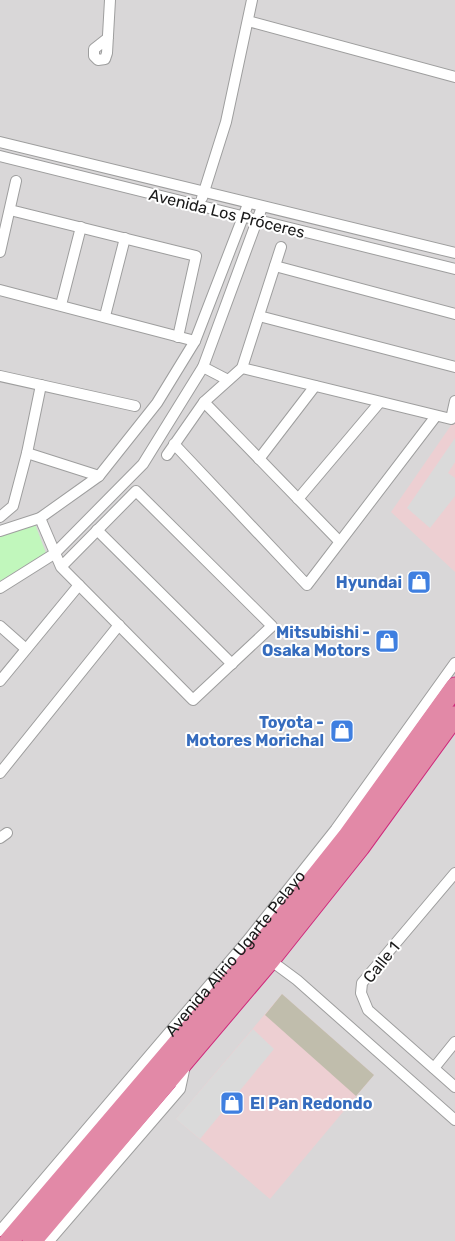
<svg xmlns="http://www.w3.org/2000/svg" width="455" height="1241" viewBox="0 0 455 1241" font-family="Rubik,sans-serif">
	<rect width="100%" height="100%" fill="#ece6e0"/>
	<path fill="#d9d7d8" d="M0 0H455V1241H0Z"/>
	<path fill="#edcfd2" d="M454 421 455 422V572L391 512Z
		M282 994 374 1075 270 1199 176 1119Z"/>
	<path fill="#c0bdac" d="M282 994 374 1075 356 1096 265 1015Z"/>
	<path fill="#c1f7bc" d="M35 524 46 553 0 581V536Z"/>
	<path fill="#dadada" d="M455 438V462L448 473 455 478V496L430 528 407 508Z
		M253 1029 274 1049 200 1139 176 1119Z"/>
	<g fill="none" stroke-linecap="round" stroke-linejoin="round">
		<g stroke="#9e9e9e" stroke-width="12">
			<g id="street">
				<path d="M248 21 455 77"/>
				<path d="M108 38 94 49V56L98 60 105 59 107 53 110 0"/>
				<path d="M0 142 455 253"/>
				<path d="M0 156 455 269"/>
				<path d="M202 198 226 122 252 0"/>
				<path d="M10 210 196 256 178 337"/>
				<path d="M0 252 16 181"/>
				<path d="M275 266 455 314"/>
				<path d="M0 290 195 341"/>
				<path d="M61 305 81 227"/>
				<path d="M105 316 125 238"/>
				<path d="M259 316 455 367"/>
				<path d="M203 367 228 380"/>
				<path d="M242 368 451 419 455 401"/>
				<path d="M0 376 135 406"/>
				<path d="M204 402 339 541"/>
				<path d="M174 444 307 585 436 416"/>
				<path d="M27 453 99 476"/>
				<path d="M167 455 204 402 242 368 281 247"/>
				<path d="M259 459 315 386"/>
				<path d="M298 499 380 402"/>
				<path d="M0 517 13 506 27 453 41 385"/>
				<path d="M40 518 61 567 193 700 272 626 136 491 61 567"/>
				<path d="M97 530 232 664"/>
				<path d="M0 531 40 518 99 476 157 403 195 341 248 204"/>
				<path d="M0 588 54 554 143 464 203 367 262 207"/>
				<path d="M0 626 26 649"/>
				<path d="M0 681 79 585"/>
				<path d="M0 773 119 625"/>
				<path d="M0 838 7 833"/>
				<path d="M455 873 362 983 361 993 368 1010 455 1087"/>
				<path d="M270 960 297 980 455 1120"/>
				<path d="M434 1068 455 1042"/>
				<path id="s1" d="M0 1231 247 941 336 829 455 663"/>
				<path d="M49 1241 180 1089 185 1066"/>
			</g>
		</g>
		<g stroke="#ce297b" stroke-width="21">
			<path id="highway" d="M9 1241 257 950 347 837 455 687
				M32 1241 270 960 360 847 455 716"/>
		</g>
		<use href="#street" stroke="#fff" stroke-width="10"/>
		<use href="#highway" stroke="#e289a7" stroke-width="19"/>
	</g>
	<defs>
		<g id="shop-square" transform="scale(1.25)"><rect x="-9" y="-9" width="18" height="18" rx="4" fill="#3f7fe0" stroke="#fff"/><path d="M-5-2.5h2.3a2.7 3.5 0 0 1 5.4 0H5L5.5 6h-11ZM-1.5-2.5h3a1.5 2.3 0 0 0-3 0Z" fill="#fff"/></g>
	</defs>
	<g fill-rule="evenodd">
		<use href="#shop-square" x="419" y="582"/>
		<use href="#shop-square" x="387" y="641"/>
		<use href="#shop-square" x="342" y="731"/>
		<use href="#shop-square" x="232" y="1103"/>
	</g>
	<g text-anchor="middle" stroke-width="4" stroke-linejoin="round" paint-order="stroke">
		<g font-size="16" fill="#1a1a1a" stroke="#fff">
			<text transform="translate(227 213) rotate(14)" y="6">Avenida Los Próceres</text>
			<text dy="6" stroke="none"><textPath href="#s1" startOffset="364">Avenida Alirio Ugarte Pelayo</textPath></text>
			<text transform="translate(381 962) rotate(-51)" y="6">Calle 1</text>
		</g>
		<g font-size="16" font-weight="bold" fill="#366cbe" stroke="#fff" text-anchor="end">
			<text x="402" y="588">Hyundai</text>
			<text x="370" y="638">Mitsubishi -<tspan x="370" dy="18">Osaka Motors</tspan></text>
			<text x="324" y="728">Toyota -<tspan x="324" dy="18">Motores Morichal</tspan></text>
			<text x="250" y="1109" text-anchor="start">El Pan Redondo</text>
		</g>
	</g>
</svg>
